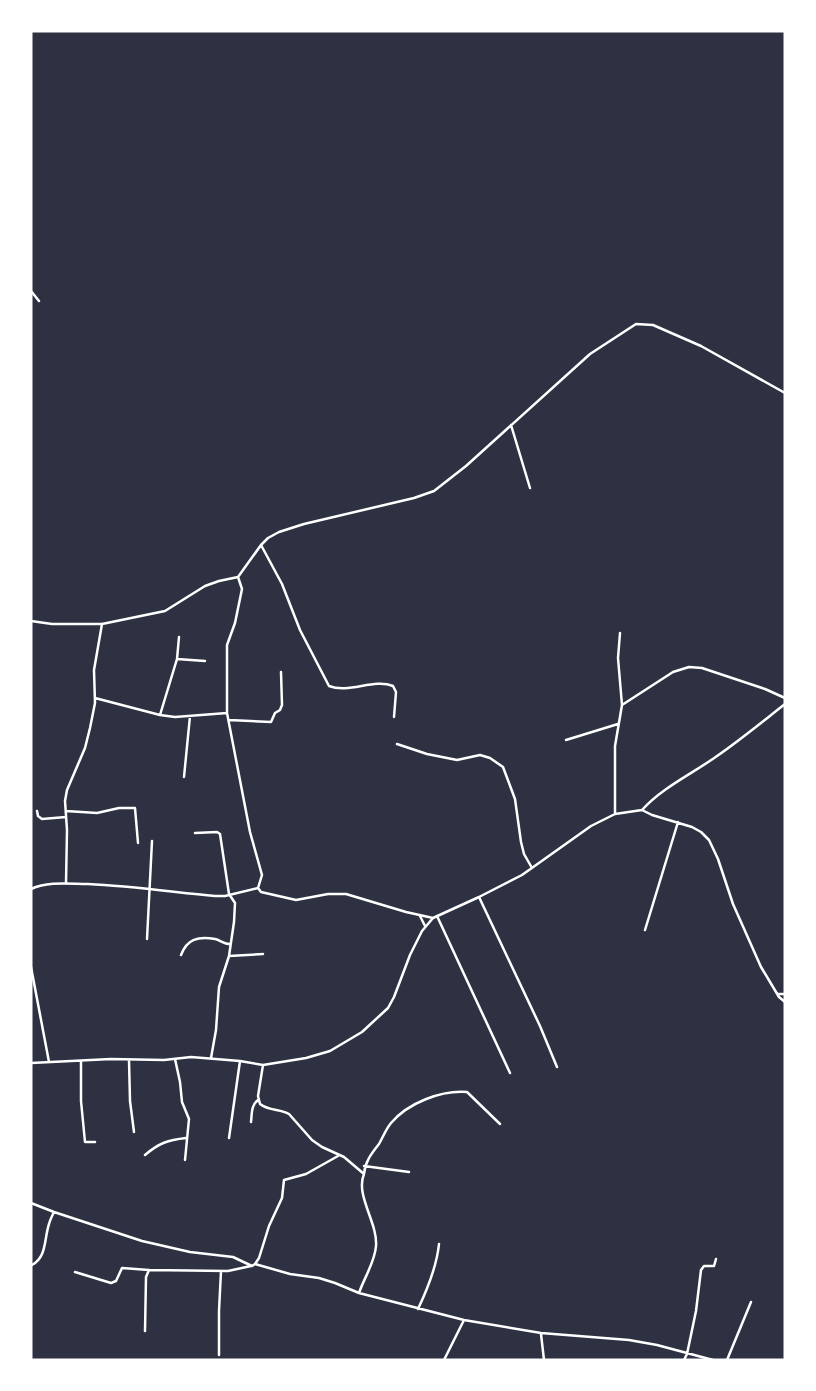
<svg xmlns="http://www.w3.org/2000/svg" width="816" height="1391" viewBox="0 0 816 1391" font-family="'PT Sans Narrow',sans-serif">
	<rect width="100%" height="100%" fill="#2d3142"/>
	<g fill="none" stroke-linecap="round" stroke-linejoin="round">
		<path stroke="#fff" stroke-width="2.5" d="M31 291 39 301
			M511 425 530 488
			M261 545 282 584 300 630 329 686C349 694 374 678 393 686L396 692 394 717
			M238 577 242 589 235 623 227 645V713L250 832 262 875 258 888
			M31 621 52 624H102L165 611 205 586 219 581 238 577 261 545 268 538 279 532 304 524 414 498 434 491 466 466 590 354 636 324 653 325 701 346 785 393
			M177 659 205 661
			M95 698 160 715 175 717 227 713
			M622 705 673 672 689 667 702 668 765 689 785 698
			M160 715 177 659 179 637
			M229 720 271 722 275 713 280 710 282 705 281 672
			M566 740 618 724
			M397 744 427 754 457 760 480 755 490 758 503 767 515 799 521 842 524 854 532 868
			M184 777 190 716
			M642 810C663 787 692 774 717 756 740 740 762 722 785 704
			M37 811 38 816 42 819 66 817
			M66 811 97 813 119 808H135L138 843
			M615 814V746L622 705 618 658 620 633
			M195 833 217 832 220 834 229 894 235 903 234 922 229 956 219 987 216 1030 211 1058
			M66 883 67 830 65 801 67 790 85 748 90 728 95 703 94 670 102 624
			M31 889C49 881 69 884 88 884 131 886 173 892 215 896H225L258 888 261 892 296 900 328 894H346L406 912 433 918
			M479 897 540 1026 557 1067
			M420 916 425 926
			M437 916 510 1073
			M645 930 678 822
			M147 939 152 841
			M181 955C187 939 198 936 215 939 220 940 224 944 230 944
			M229 956 263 954
			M31 967 49 1062
			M778 994H785
			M175 1059 180 1082 182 1102 189 1119 185 1160
			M129 1060 130 1101 134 1132
			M81 1061V1101L85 1142H95
			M31 1063 111 1059 164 1060 191 1057 240 1061 263 1065 306 1058 330 1051 362 1032 388 1008 394 997 410 955 422 931 433 918 479 897 522 875 591 826 615 814 642 810 652 815 692 827 701 832 709 840 718 859 733 904 761 967 779 997 785 1002
			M263 1065 258 1096 260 1104C269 1111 280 1109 289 1114L312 1140 322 1147 344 1157 364 1174C355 1195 378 1223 376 1246 375 1262 364 1278 359 1293
			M251 1122C252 1114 251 1105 258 1100
			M229 1138 240 1061
			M145 1155C159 1143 168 1140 186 1138
			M364 1166 409 1172
			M364 1174C365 1162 371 1154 379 1144 383 1137 386 1129 391 1123 408 1103 441 1090 467 1092L500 1124
			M31 1203 54 1212 142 1241 190 1252 233 1257 252 1266 255 1264 290 1274 319 1278 335 1283 359 1293 464 1320 541 1333 629 1340 657 1345 713 1360
			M255 1264 259 1258 269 1226 282 1198 284 1180 306 1174 338 1156
			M32 1265C47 1257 44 1239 49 1224 50 1220 52 1216 54 1212
			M75 1272 111 1283 116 1281 122 1268 149 1270
			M418 1309C427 1290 437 1264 439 1244
			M145 1331 146 1277 149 1270 228 1271 251 1266
			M541 1334 544 1360
			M219 1355V1311L221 1271
			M444 1360 464 1320
			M684 1360 687 1354 696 1311 701 1270 704 1266H714L716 1259
			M727 1360 751 1302"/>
	</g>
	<rect width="816" height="1391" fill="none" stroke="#ffffff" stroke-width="65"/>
</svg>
